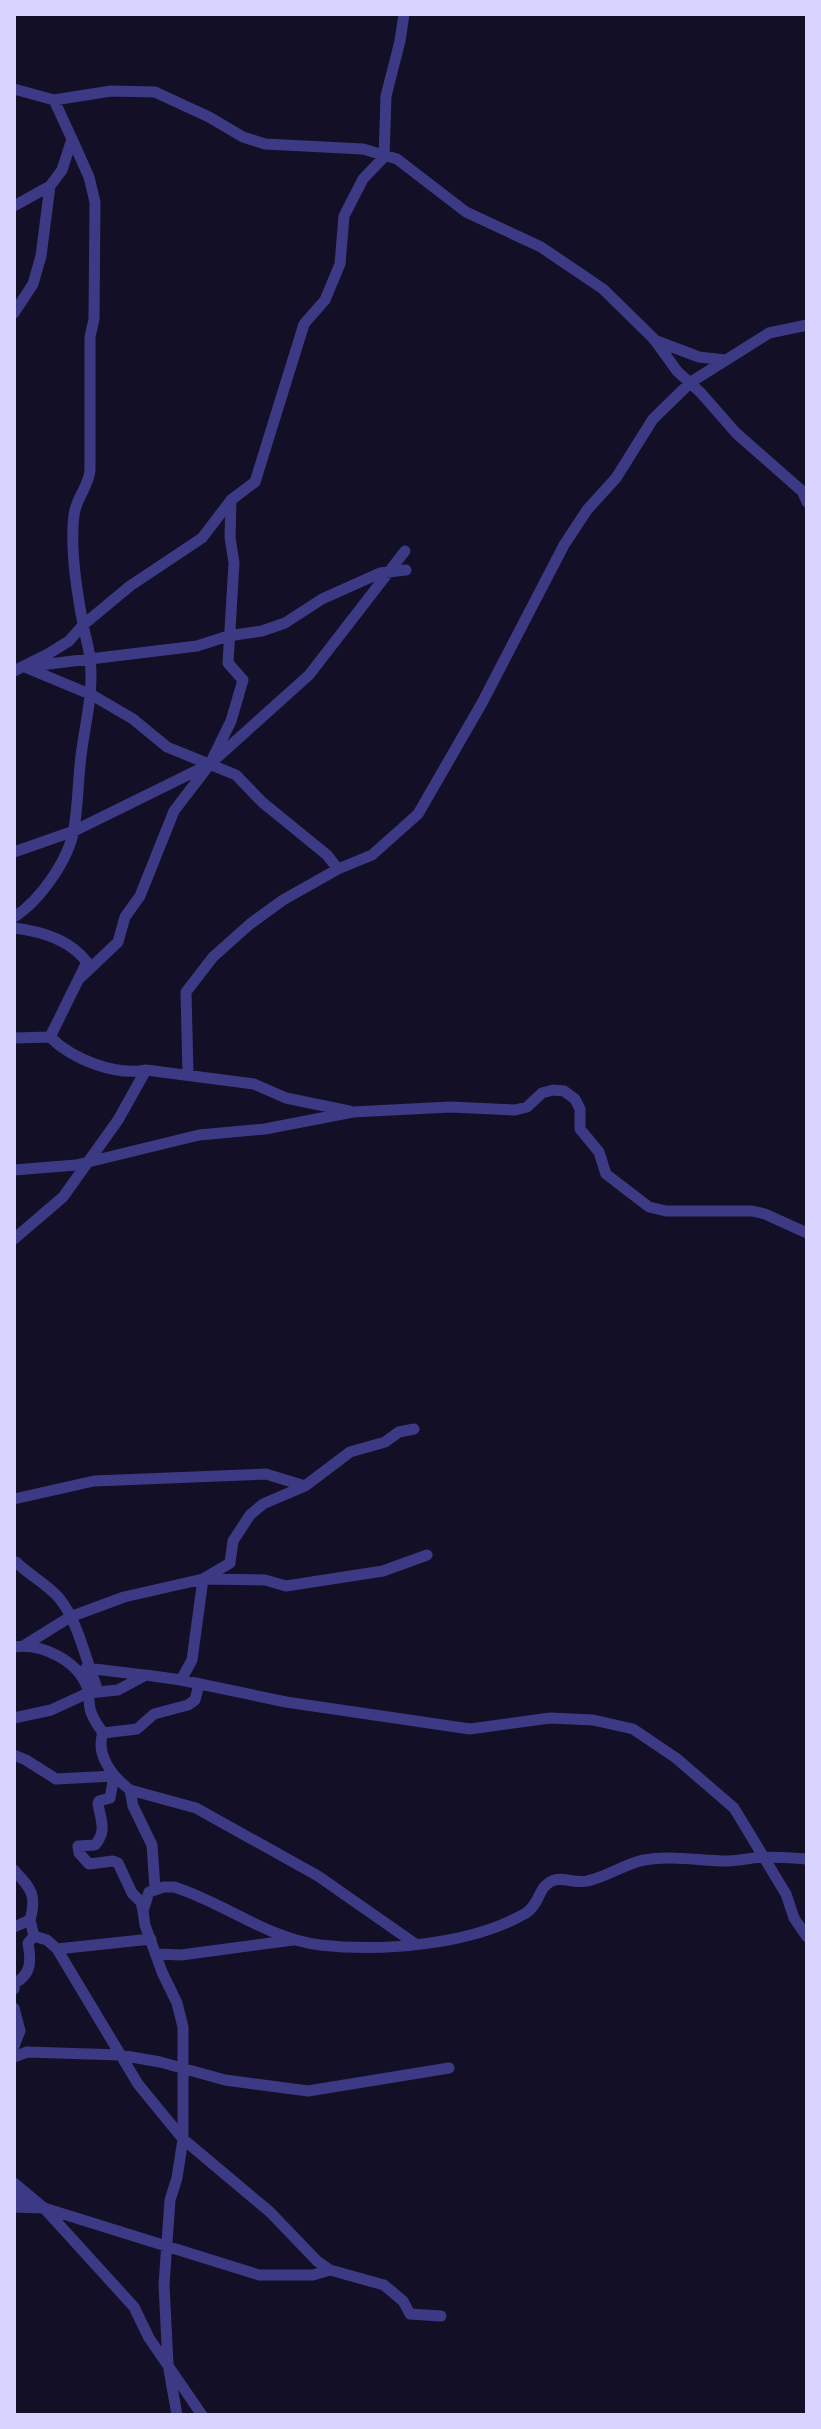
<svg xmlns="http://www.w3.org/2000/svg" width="821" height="2429" viewBox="0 0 821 2429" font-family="Barlow,sans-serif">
	<rect width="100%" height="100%" fill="#130f26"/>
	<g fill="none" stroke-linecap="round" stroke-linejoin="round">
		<path stroke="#3d3a85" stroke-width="11" d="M14 89 54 100 111 91 155 92 209 117 243 137 265 144 363 149 397 159 466 212 541 247 603 289 654 339 677 371 701 393 736 433 802 491 807 502
			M14 206 50 186 62 170 72 139 54 100
			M14 313 33 284 41 256 50 186
			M654 340 699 357 725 360
			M32 666 197 646 228 636 262 631 285 623 322 599 380 573 406 570
			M27 668 92 695 133 719 167 747 236 775 262 802 327 855 338 869
			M14 671 48 654 69 641 83 625 130 586 202 538 231 500 255 482 304 324 325 300 340 264 344 216 363 179 384 157 386 96 400 41 404 14
			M14 852 74 831 210 764 309 675 405 551
			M14 917C40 901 69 859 74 829 78 805 78 780 81 756 85 723 94 693 90 659 89 647 85 636 83 624 77 593 70 546 74 515 76 498 89 486 90 470V337L94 319 95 202 89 177 72 139
			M14 928C40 931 70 940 87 962L50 1037
			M79 979 118 942 125 917 140 896 174 811 210 764 231 721 243 680 228 663 234 563 230 537 231 500
			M14 1038 50 1037C72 1059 115 1076 146 1070L254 1084 286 1098 349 1111
			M188 1074 186 992 213 957 250 924 283 900 338 869 372 855 418 814 482 703 564 545 587 510 616 478 653 419 691 382 769 333 807 325
			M14 1170 76 1165 199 1135 265 1129 353 1112 450 1107 515 1110 527 1107 542 1093 553 1090 564 1091 575 1099 580 1109V1129L599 1152 606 1174 649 1207 666 1211H752L765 1214 807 1233
			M14 1239 63 1197 118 1120 146 1070
			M14 1499 94 1481 266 1474 305 1486
			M16 1562C29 1575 48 1585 59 1598 78 1621 85 1658 96 1685L88 1693
			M25 1645 70 1617 124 1597 203 1579 230 1563 233 1541 250 1515 263 1504 305 1486 350 1452 385 1442 399 1432 414 1429
			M14 1647C41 1643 77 1660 87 1687 90 1694 88 1704 91 1712 93 1719 99 1727 103 1733 95 1755 113 1777 130 1790L196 1808 318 1876 414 1943
			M86 1668 144 1675
			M181 1680 192 1660 203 1579 265 1580 286 1586 383 1571 427 1555
			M14 1718 51 1710 88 1693 118 1690 146 1675 181 1680 286 1702 470 1729 550 1718 593 1720 633 1729 676 1758 734 1808 786 1894 794 1918 807 1937
			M103 1733 137 1729 154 1714 188 1705 195 1700 199 1684
			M14 1755 26 1760 56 1779 114 1776
			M114 1776 110 1798 99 1801 98 1804C101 1821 107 1831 95 1845L78 1846 79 1853 89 1864 113 1861 118 1863 132 1893 141 1902 143 1911
			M130 1790 133 1806 152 1845 155 1888
			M14 1870C31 1889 37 1894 30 1920
			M14 1927 30 1920 34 1936 47 1940 57 1949 138 2084 183 2139 270 2212 317 2261 330 2270 384 2285 403 2301 410 2314 441 2316
			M57 1949 151 1939
			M157 1954 181 1955 293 1940
			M14 1989 15 1983C32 1974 31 1960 28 1943L34 1936
			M14 2008 20 2031 14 2046
			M14 2057 27 2052 120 2055 160 2062 225 2080 308 2091 449 2068
			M14 2183 44 2208 134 2307 149 2338 202 2415
			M14 2196 32 2204
			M14 2207 44 2208 259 2275H313L330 2270
			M177 2415 168 2364 164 2285 170 2200 177 2178 183 2139V2027L177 2003 162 1972 145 1925 143 1911 149 1892 164 1887H174C223 1902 268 1939 320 1945 382 1952 471 1945 526 1913 540 1904 538 1887 552 1881 562 1876 575 1884 587 1881 607 1877 624 1864 644 1860 672 1855 700 1861 728 1861 741 1861 753 1857 765 1857 779 1857 793 1858 807 1859"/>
	</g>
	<rect width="821" height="2429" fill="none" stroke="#d9d4ff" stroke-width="32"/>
</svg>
